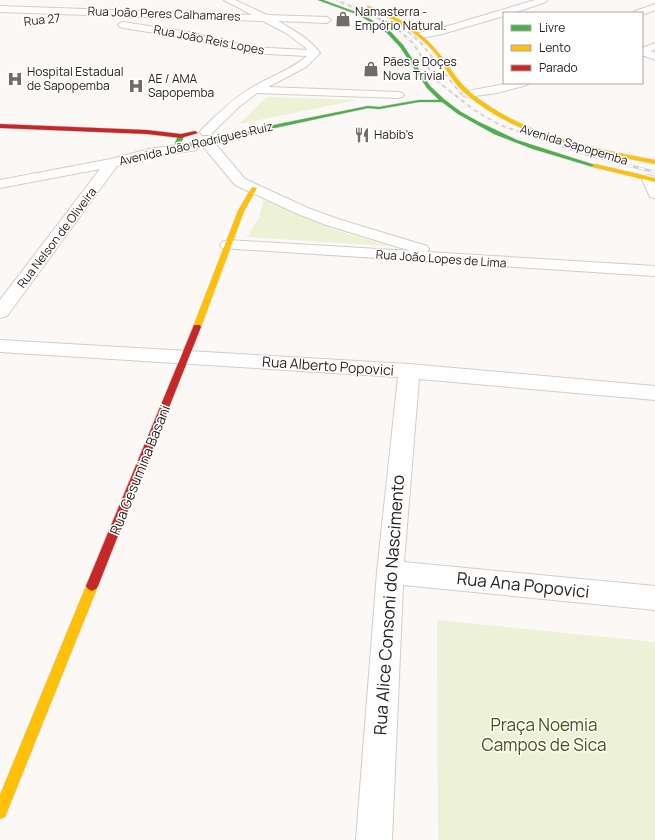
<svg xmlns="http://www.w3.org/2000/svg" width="655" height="840" viewBox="0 0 655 840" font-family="Manrope,sans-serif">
	<rect width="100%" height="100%" fill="#fcf8f5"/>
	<path fill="#edf1d6" d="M267 97 357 100 239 124Z
		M263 199 338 231 389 246 247 237 260 216Z
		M437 620 655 642V840H438Z"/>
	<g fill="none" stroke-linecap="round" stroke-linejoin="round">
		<g stroke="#d2cdc9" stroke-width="2">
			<path id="street" d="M224 0H235L267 15 327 17 331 20 327 23 278 21C293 30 309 38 320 53L306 67 268 87 398 92 402 93 404 95 402 97 398 98 257 93 240 106 210 135H202L200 132 202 129C217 115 232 99 251 88 269 77 291 70 307 56L251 53 188 38 123 28 120 27 118 25 120 23 123 22 188 32 251 47 307 50 306 48 286 33 263 21 0 12V6L252 15Z
				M535 0H547L546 2 513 13H504V16L442 34 421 38 416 35 418 33 438 29Z
				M655 4V10L642 15V13H634L635 11Z
				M655 43V49L651 51 655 53V60L642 55V48Z
				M510 83H529L527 85 497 93 468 97 464 96 462 94 464 92 468 91Z
				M208 140 213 141 245 179 308 208 338 219 427 246 429 249 427 252 655 266V276L222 248 220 245 222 242 228 240 411 251 326 225 298 214 235 185 201 144 203 141Z
				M191 143 196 144 198 147 196 150 150 157 117 166 7 316 0 318V300L100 169 0 188V180L111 159 149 149Z
				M649 175 655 177V198L650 197 642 179 644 176Z
				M0 340 409 364 655 386V400L419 379 404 562 655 586V610L403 585 392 840H356L377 572 398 377 0 352Z"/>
		</g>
		<g stroke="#d2cdc9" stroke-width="1">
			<path id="fast" d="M318 0H323L361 14 389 30 403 45 430 86 445 100 461 112 479 122 517 140 598 166 593 167 533 149 494 134 458 114 442 102H419L379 109 368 108 270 129 209 146 179 147 175 143 178 136 181 134 184 136 181 143 182 144 209 142 269 126 368 106 379 107 419 100H439L427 88 400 47 386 32 359 15Z"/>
		</g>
		<g stroke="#d2cdc9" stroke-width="1">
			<path id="slow" d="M368 6C397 15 423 32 441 56 451 69 458 82 470 92 522 135 590 148 655 160V164C589 151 518 138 466 94 454 84 447 70 438 57 420 33 395 19 367 8Z
				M595 164 655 178V182L593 167 592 166Z
				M252 187 257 188 244 211 201 327 200 329H194L193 327 238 211Z
				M92 581 96 583 98 586 5 817 0 819V795L86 586 88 583Z"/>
		</g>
		<g stroke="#d2cdc9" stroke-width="1">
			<path id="jam" d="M0 124 147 130 181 134 195 131 198 133 181 138 147 134 0 128Z
				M194 325H200L201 327 98 586 96 589 92 591 88 589 86 586Z"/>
		</g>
		<use href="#street" fill="#fffefe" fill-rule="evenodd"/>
		<use href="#fast" fill="#4caf50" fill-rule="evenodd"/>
		<use href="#slow" fill="#ffc107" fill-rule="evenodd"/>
		<use href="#jam" fill="#c62828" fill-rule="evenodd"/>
		<g stroke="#d2d1d0" stroke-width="2">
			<path id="rail-far1" d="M337 0 393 25 413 43 436 80 474 110 500 125 587 155 608 160
				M405 29 421 43 461 94"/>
		</g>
		<g stroke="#d2d1d0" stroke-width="3">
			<path id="rail" d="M604 159 655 172"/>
		</g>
		<use href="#rail-far1" stroke="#fff" stroke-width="1.5" stroke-dasharray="4" stroke-linecap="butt"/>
		<use href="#rail" stroke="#fff" stroke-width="2" stroke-dasharray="6" stroke-linecap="butt"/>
	</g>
	<defs>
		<g id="shop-bare" transform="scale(1.2)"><path d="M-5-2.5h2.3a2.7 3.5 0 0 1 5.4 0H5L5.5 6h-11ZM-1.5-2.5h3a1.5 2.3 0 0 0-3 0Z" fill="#726c69" stroke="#fff" stroke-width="2.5" paint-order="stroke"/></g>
		<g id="hospital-bare" transform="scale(1.2)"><path d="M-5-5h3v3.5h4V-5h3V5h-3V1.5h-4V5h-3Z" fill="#726c69" stroke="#fff" stroke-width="2.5" paint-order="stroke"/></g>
		<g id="restaurant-bare" transform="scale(1.2)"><path d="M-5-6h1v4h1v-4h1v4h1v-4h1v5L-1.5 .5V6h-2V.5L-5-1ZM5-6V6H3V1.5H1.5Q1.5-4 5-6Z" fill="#726c69" stroke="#fff" stroke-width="2.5" paint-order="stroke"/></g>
	</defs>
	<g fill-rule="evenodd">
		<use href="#shop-bare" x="343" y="19"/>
		<use href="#shop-bare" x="371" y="69"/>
		<use href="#hospital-bare" x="15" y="79"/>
		<use href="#hospital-bare" x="136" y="86"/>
		<use href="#restaurant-bare" x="362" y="135"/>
	</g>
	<g text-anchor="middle" stroke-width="3" stroke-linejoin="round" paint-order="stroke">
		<g font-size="12" fill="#28211d" stroke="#fff" text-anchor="start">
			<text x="355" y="16">Namasterra -<tspan x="355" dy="14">Empório Natural.</tspan></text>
			<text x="383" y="66">Pães e Doçes<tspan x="383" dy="14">Nova Trivial</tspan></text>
			<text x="27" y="76">Hospital Estadual<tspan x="27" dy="14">de Sapopemba</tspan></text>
			<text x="148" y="83">AE / AMA<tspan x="148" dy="14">Sapopemba</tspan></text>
			<text x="374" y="139">Habib's</text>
		</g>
		<g font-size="12" fill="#28211d" stroke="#fff">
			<text transform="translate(164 14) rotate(2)" y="4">Rua João Peres Calhamares</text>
			<text transform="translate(42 20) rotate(-6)" y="4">Rua 27</text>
			<text transform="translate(209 40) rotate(11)" y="4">Rua João Reis Lopes</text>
			<text transform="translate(196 144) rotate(-13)" y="4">Avenida João Rodrigues Ruiz</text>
			<text transform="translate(574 145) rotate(17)" y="4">Avenida Sapopemba</text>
			<text transform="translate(57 238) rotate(-53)" y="4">Rua Nelson de Oliveira</text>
			<text transform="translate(441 259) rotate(4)" y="4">Rua João Lopes de Lima</text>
		</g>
		<g font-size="14" fill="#28211d" stroke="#fff">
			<text transform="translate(328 366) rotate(4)" y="5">Rua Alberto Popovici</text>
			<text transform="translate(140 470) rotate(-68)" y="5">Rua Gesumina Basani</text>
		</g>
		<g font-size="17" fill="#28211d" stroke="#fff">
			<text transform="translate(523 585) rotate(6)" y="6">Rua Ana Popovici</text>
			<text transform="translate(389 605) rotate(-86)" y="6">Rua Alice Consoni do Nascimento</text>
		</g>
		<g font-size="17" fill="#47500b" stroke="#fff">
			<text x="544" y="731">Praça Noemia<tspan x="544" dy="20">Campos de Sica</tspan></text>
		</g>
	</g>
	<rect x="503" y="12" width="140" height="72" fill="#ffffff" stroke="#a9a6a5"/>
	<rect x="511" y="25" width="20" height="6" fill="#4caf50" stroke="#a9a6a5"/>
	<text x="539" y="32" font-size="12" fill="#28211d">Livre</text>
	<rect x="511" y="45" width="20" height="6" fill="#ffc107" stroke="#a9a6a5"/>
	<text x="539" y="52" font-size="12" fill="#28211d">Lento</text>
	<rect x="511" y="65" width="20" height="6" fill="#c62828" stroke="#a9a6a5"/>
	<text x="539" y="72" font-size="12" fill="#28211d">Parado</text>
</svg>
